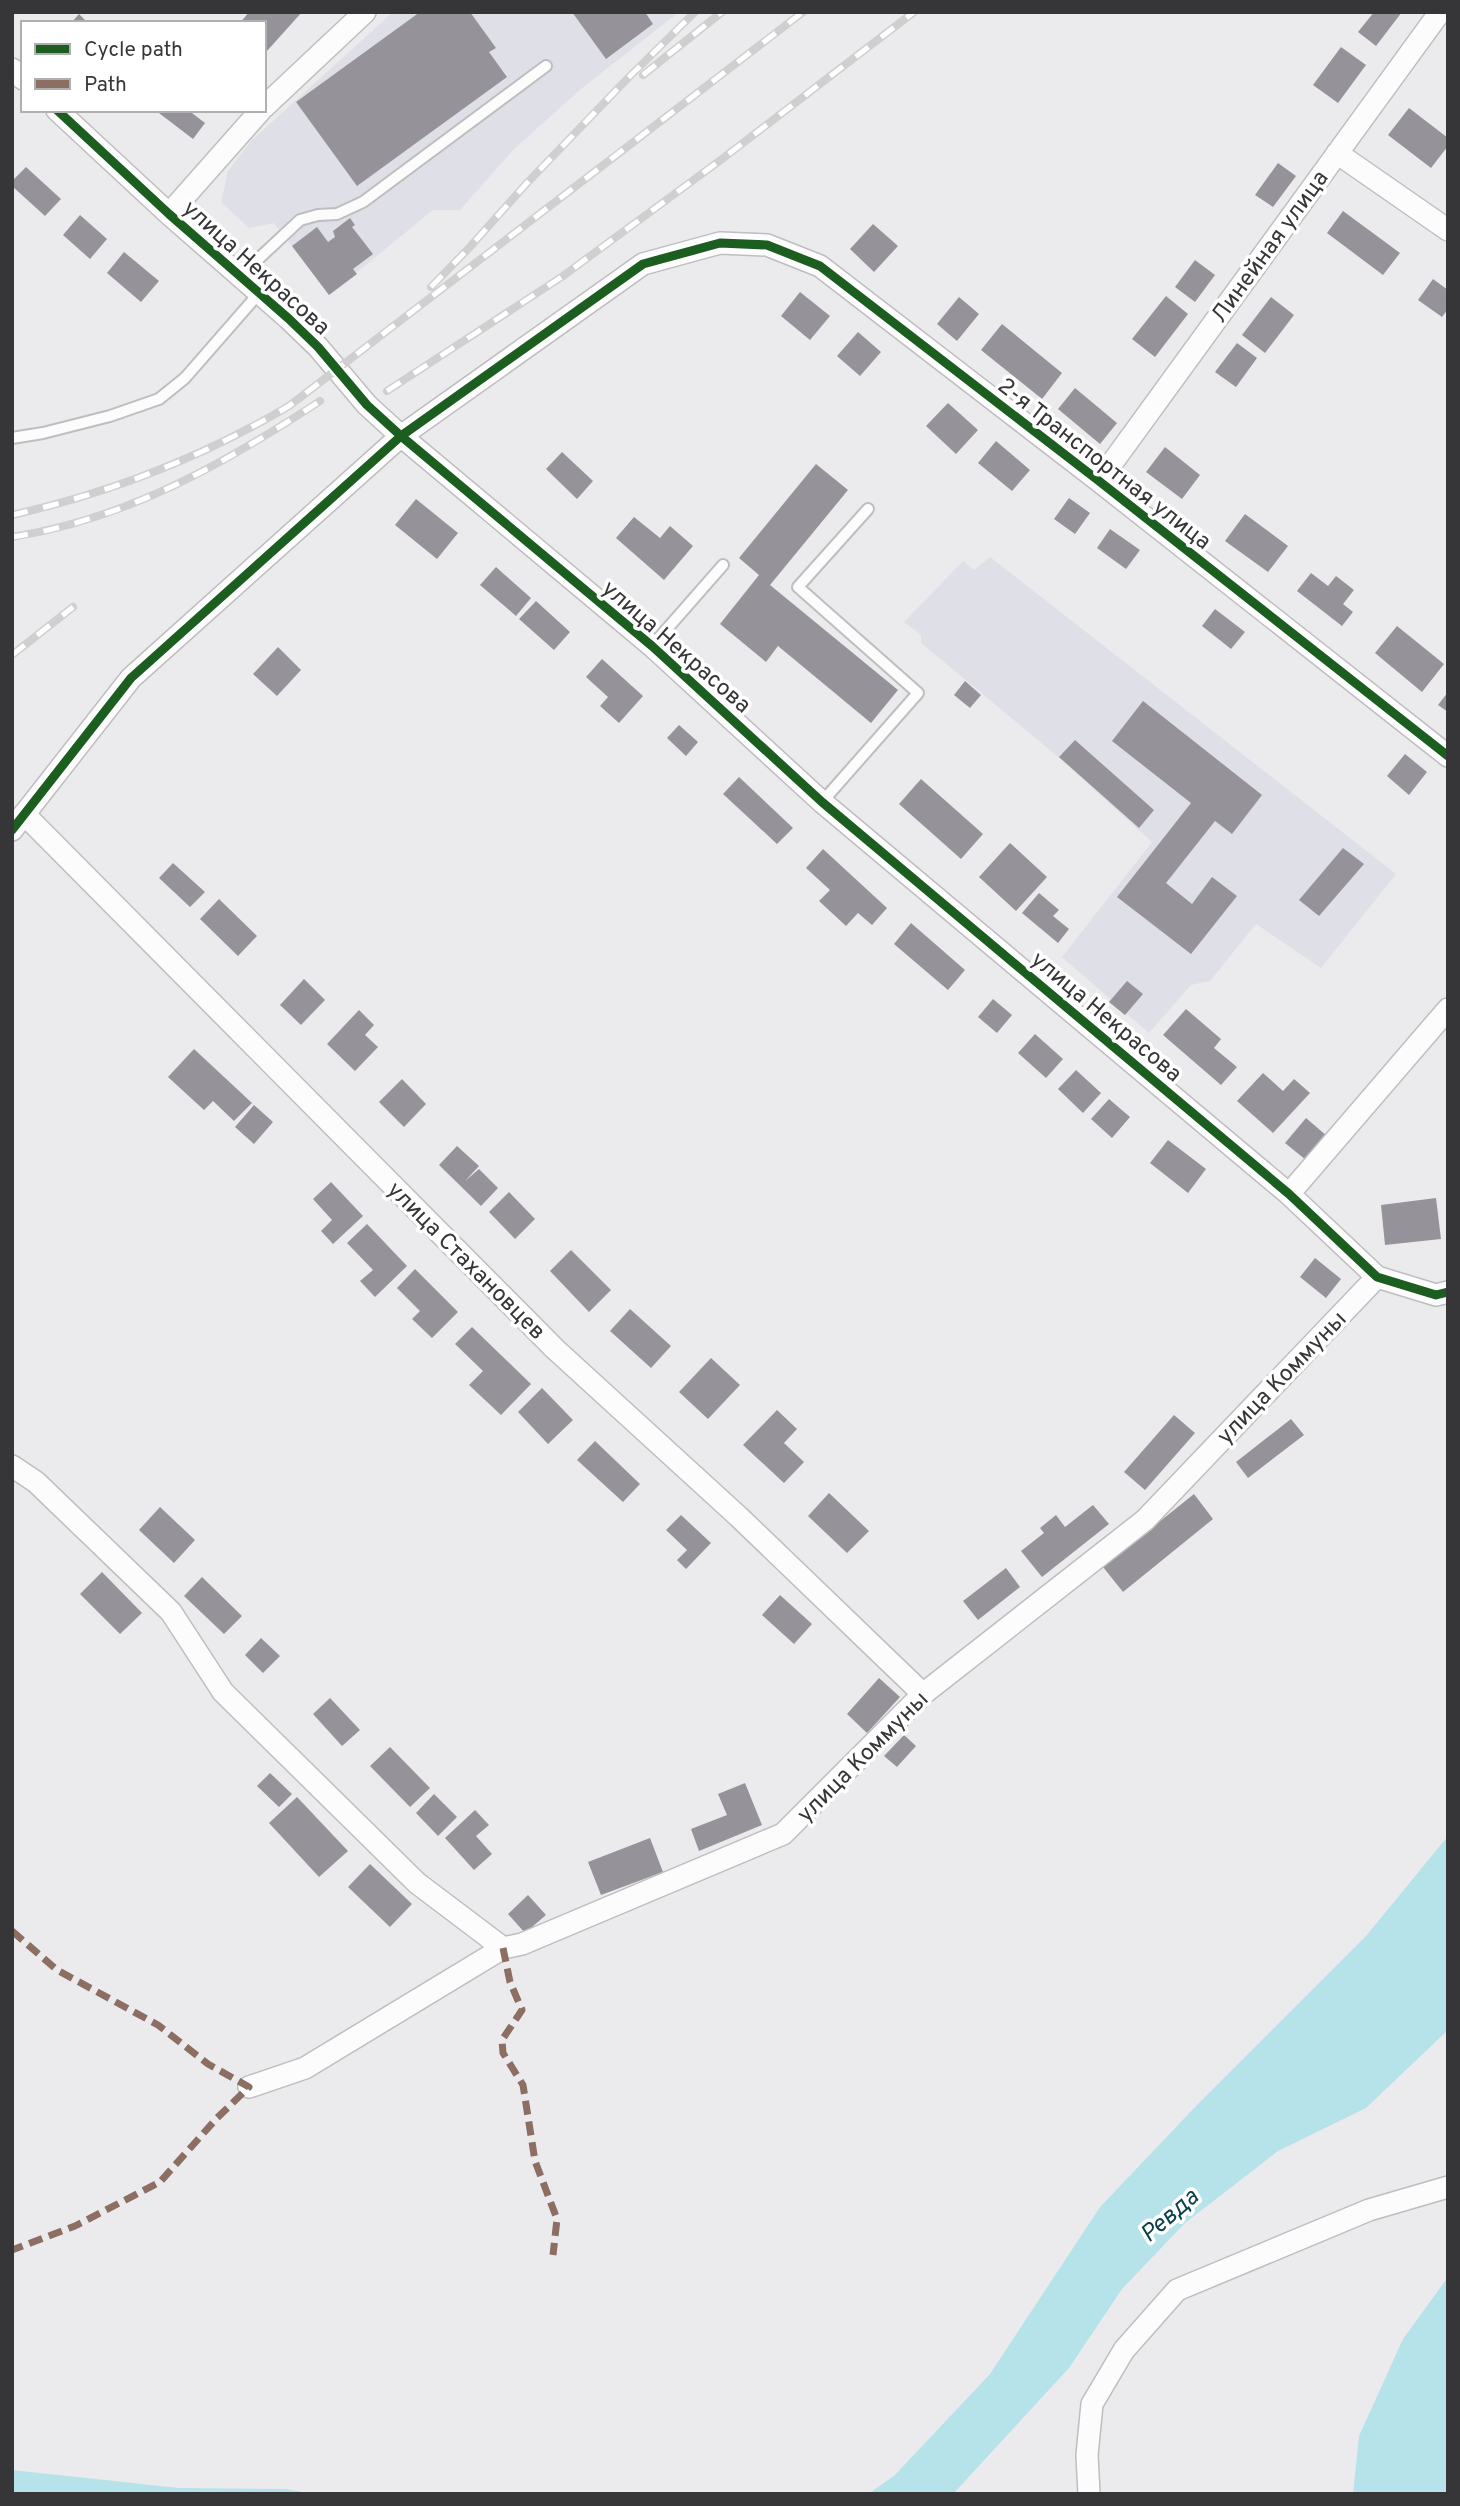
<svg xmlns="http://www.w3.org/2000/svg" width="1460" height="2506" viewBox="0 0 1460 2506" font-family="Overpass,sans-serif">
	<rect width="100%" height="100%" fill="#ebebee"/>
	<path fill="#dfdfe8" d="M393 12H679L581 89 513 150 460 210H433L329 295 274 223 249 228 221 202 228 171 251 141Z
		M990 557 1396 874 1321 968 1256 924 1210 981 1191 985 1149 1033 1062 957 1152 842 1056 755 921 643V635L904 622 963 561 974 570Z"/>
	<path fill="#b6e2ea" d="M1448 1836V2030L1366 2108 1278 2151 1185 2223 1122 2289 1069 2368 953 2494H868L894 2476 990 2374 1100 2207 1197 2105 1366 1936Z
		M1448 2277V2494H1353L1359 2436 1403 2339Z
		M12 2470 179 2488 286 2489 313 2494H12Z"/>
	<path fill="#96929a" d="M249 12H302L267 51 264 49V23H240Z
		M420 12H470L496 48 489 52 507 77 357 186 296 102Z
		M572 12H645L653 24 606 59Z
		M1374 12H1402L1376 46 1358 32Z
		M79 14 88 23H71Z
		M1341 47 1366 65 1338 103 1313 85Z
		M1409 108 1448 138V146L1431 168 1388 135Z
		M155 110H188L205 123 193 139Z
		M1278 163 1296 176 1273 207 1255 195Z
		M26 167 61 199 45 216 12 186V181Z
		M1343 211 1400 253 1383 275 1327 233Z
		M80 215 107 239 90 259 63 235Z
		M350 218 355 225 352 227 373 254 353 269 357 274 329 295 292 246 317 227 328 242 335 237 333 231Z
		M873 224 898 246 874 272 850 249Z
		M124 252 159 281 141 302 107 273Z
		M1195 260 1215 275 1195 302 1175 287Z
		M1433 279 1448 290V309L1442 317 1418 300Z
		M800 292 830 316 810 340 781 316Z
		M1166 296 1188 314 1155 357 1132 339Z
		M959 297 979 314 957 341 937 324Z
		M1271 297 1294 315 1265 353 1242 335Z
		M1002 324 1062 373 1042 399 981 350Z
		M858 332 881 352 860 376 837 356Z
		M1237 343 1257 358 1236 387 1215 372Z
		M1075 388 1117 423 1100 444 1058 409Z
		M948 403 978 430 956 454 926 426Z
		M996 441 1030 470 1012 491 978 463Z
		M1165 447 1200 475 1182 499 1146 472Z
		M562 452 593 481 577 499 546 469Z
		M816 464 848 490 770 585 898 690 871 723 778 646 766 662 720 624 759 575 739 558Z
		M1069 498 1090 513 1075 534 1054 519Z
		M416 499 458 533 437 559 395 525Z
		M1245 514 1288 546 1268 572 1225 541Z
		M634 517 660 538 670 526 693 546 664 580 616 538Z
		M1110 529 1140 550 1126 569 1097 548Z
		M496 567 531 598 516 616 480 585Z
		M1311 573 1328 586 1336 576 1354 590 1343 604 1353 612 1342 626 1297 591Z
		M536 601 570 632 554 650 519 619Z
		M1215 609 1245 632 1231 649 1202 626Z
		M1397 626 1444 664 1422 692 1375 653Z
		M278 647 301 670 277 696 253 674Z
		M602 659 643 696 619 723 600 706 608 697 586 677Z
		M965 681 981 695 970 708 954 695Z
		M1448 692V712L1438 705Z
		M1143 701 1262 795 1232 834 1215 821 1166 883 1192 904 1212 877 1237 896 1191 954 1117 897 1191 803 1112 741Z
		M679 725 698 742 686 756 667 738Z
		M1075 740 1154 810 1139 828 1059 757Z
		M1405 754 1427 772 1409 795 1387 776Z
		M739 777 793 828 777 844 723 794Z
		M921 779 983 834 961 859 899 804Z
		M1010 843 1047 877 1016 911 979 877Z
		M1343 848 1364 864 1319 916 1299 900Z
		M823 849 887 908 872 925 858 913 846 926 819 901 830 890 806 868Z
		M173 863 205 892 190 907 159 878Z
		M1039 893 1059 910 1053 916 1069 929 1058 943 1022 913Z
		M219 899 257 936 238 956 200 919Z
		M911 923 965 970 948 990 894 944Z
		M304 979 325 1000 301 1025 280 1005Z
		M1127 981 1143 994 1125 1015 1109 1002Z
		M993 999 1012 1015 997 1033 978 1017Z
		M1186 1009 1221 1039 1214 1048 1237 1067 1221 1085 1163 1035Z
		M359 1010 374 1025 365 1035 378 1047 355 1071 327 1044Z
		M1035 1034 1063 1059 1046 1078 1018 1053Z
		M194 1049 252 1103 234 1121 213 1101 204 1110 168 1077Z
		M1076 1070 1101 1093 1083 1113 1058 1089Z
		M1263 1073 1283 1091 1294 1079 1310 1093 1273 1133 1237 1101Z
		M402 1079 426 1104 404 1127 379 1102Z
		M1109 1099 1130 1117 1112 1138 1091 1119Z
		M254 1105 273 1122 254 1144 235 1127Z
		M1306 1118 1327 1136 1306 1160 1285 1143Z
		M1168 1140 1206 1169 1188 1193 1150 1163Z
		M457 1146 479 1166 465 1181 479 1169 498 1188 481 1206 439 1165Z
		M331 1182 363 1216 333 1244 321 1231 332 1220 313 1199Z
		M509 1192 535 1219 515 1239 489 1212Z
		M1436 1198 1441 1239 1385 1245 1381 1205Z
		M367 1224 407 1266 375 1297 360 1281 373 1270 347 1243Z
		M571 1250 611 1290 589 1312 550 1271Z
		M1315 1258 1341 1279 1326 1298 1300 1277Z
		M415 1269 458 1312 432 1338 412 1319 420 1311 397 1288Z
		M630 1309 671 1346 651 1368 610 1331Z
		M472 1327 531 1384 501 1415 469 1385 483 1371 455 1344Z
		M711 1358 740 1385 708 1419 679 1392Z
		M542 1388 573 1420 548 1444 518 1412Z
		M777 1410 797 1429 784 1443 804 1462 784 1483 743 1445Z
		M1174 1415 1195 1433 1145 1490 1124 1472Z
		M1291 1419 1304 1435 1248 1478 1236 1462Z
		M595 1441 640 1484 623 1502 577 1460Z
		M829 1493 869 1531 847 1553 808 1516Z
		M1194 1494 1213 1519 1123 1592 1103 1567Z
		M1093 1505 1109 1524 1042 1577 1021 1551 1044 1533 1040 1528 1056 1515 1065 1527Z
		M160 1507 195 1540 174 1563 139 1530Z
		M681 1515 711 1543 686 1569 677 1560 687 1550 666 1530Z
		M1006 1568 1020 1587 978 1620 963 1601Z
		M102 1572 142 1613 120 1634 80 1594Z
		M202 1577 242 1616 224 1634 184 1596Z
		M780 1595 812 1624 794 1644 762 1615Z
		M261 1638 280 1656 263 1673 245 1655Z
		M879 1678 900 1697 867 1733 847 1714Z
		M330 1698 360 1730 342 1746 313 1714Z
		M904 1735 916 1746 897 1767 884 1756Z
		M390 1747 430 1788 410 1807 370 1766Z
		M270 1773 292 1794 279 1807 257 1786Z
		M745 1783 762 1825 699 1851 691 1829 727 1815 718 1794Z
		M434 1794 457 1817 438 1836 416 1813Z
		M297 1797 348 1851 319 1877 269 1823Z
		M475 1810 489 1825 476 1836 492 1854 474 1870 445 1838Z
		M650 1838 663 1872 601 1895 588 1862Z
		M370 1864 412 1904 390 1927 348 1887Z
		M528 1895 546 1915 525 1933 508 1914Z"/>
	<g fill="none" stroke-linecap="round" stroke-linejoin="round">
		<g stroke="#bebec0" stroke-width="14">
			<path id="lane" d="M240 276 300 220 318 215 337 214 363 202 546 66
				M12 438 43 433 110 416 159 399 185 378 260 292
				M652 646 723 565
				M822 802 918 693 798 587 868 509"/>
		</g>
		<g stroke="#bebec0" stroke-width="24">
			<path id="street" d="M12 69 23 79
				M264 107 365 12
				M57 110 169 214 289 319 318 347 367 405 401 436 652 646 822 802 1289 1194 1377 1277 1436 1295 1448 1292
				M1337 153 1448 230
				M169 214 261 110
				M1099 481 1440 12
				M24 814 555 1349 739 1517 923 1694
				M12 830 131 678 401 436 643 264 720 243 767 245 820 266 1099 481 1448 756
				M1289 1194 1448 1009
				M12 1466 36 1482 171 1612 223 1692 417 1883 503 1948
				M249 2087 305 2068 503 1948 522 1944 783 1834 923 1694 1145 1520 1377 1277
				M1089 2494 1087 2455 1092 2404 1124 2350 1177 2290 1369 2210 1448 2187"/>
		</g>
		<use href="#lane" stroke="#fcfcfc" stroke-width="10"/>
		<use href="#street" stroke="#fcfcfc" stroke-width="21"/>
		<g stroke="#cfcfd0" stroke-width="8">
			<path id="rail" d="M643 75 722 12
				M431 287 469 248 527 183 628 78 695 12
				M387 391 563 276 722 159 914 12
				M12 515C110 493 203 457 289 406L803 12
				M12 537C127 519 224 464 320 401
				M12 655 73 607"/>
		</g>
		<use href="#rail" stroke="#fff" stroke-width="5" stroke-dasharray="16" stroke-linecap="butt"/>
		<path stroke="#8d6e63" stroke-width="7" stroke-dasharray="14 7" stroke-linecap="butt" d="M12 1931 57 1970 158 2025 208 2064 249 2087 217 2118 160 2182 75 2226 12 2250
			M503 1948 510 1982 522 2010 502 2040 503 2053 523 2085 535 2161 557 2219 553 2255"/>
		<g stroke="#fff" stroke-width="13">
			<path id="cycleway" d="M57 110 169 214 289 319 318 347 367 405 401 436 652 646 822 802 1289 1194 1377 1277 1436 1295 1448 1292
				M12 830 131 678 401 436 643 264 720 243 767 245 820 266 1099 481 1448 756"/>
		</g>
		<use href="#cycleway" stroke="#1b5e20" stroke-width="9"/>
	</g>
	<g text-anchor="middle" stroke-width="7" stroke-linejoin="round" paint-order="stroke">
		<g font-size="23" fill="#363638" stroke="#fff">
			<text transform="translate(1269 246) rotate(-54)" y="8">Линейная улица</text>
			<text transform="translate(257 267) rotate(42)" y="8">улица Некрасова</text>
			<text transform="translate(1105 463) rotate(38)" y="8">2-я Транспортная улица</text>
			<text transform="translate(677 646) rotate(41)" y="8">улица Некрасова</text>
			<text transform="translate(1107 1016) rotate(40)" y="8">улица Некрасова</text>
			<text transform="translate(467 1260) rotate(45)" y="8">улица Стахановцев</text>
			<text transform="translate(1281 1377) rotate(-46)" y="8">улица Коммуны</text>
			<text transform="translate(862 1756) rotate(-45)" y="8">улица Коммуны</text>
		</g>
		<g font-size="24" font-style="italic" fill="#08424a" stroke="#fff">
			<text transform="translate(1169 2215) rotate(-41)" y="8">Ревда</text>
		</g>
	</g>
	<rect width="1460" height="2506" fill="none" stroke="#363638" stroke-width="28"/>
	<rect x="21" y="21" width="245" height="91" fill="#ffffff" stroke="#afafaf" stroke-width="2"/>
	<rect x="35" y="44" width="35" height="10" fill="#1b5e20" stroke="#afafaf" stroke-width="2"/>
	<text x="84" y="56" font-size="21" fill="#363638">Cycle path</text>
	<rect x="35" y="79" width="35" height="10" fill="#8d6e63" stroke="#afafaf" stroke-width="2"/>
	<text x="84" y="91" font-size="21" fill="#363638">Path</text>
</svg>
